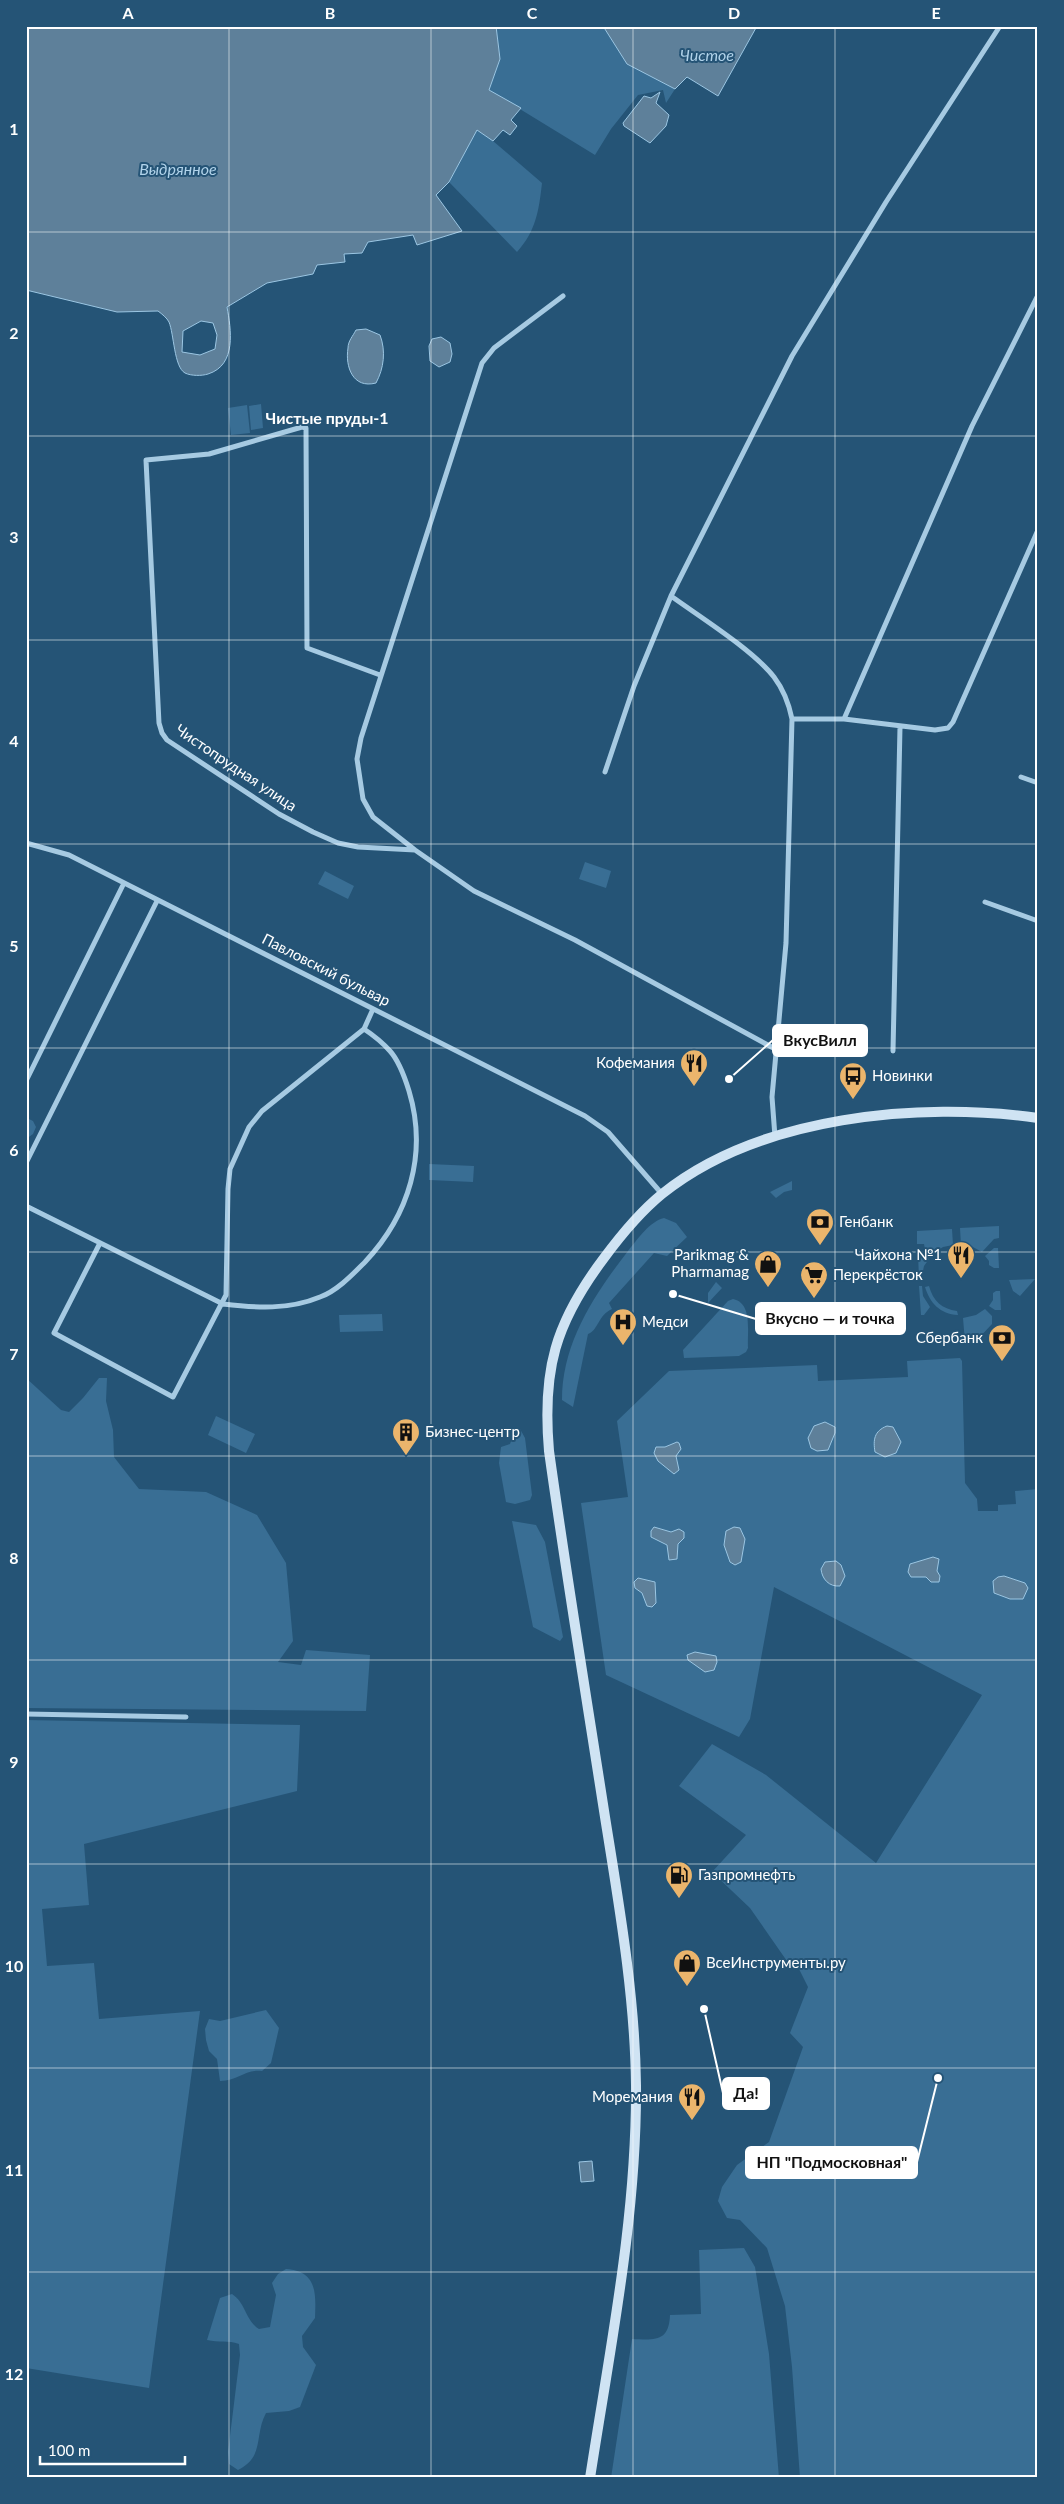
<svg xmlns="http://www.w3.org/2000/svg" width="1064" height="2504" viewBox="0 0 1064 2504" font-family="Lato,sans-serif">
	<rect width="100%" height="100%" fill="#255476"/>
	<path fill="#396e94" d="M496 26H603L627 64 675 89 666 103 663 90 638 95 611 129 595 155 489 90 500 59Z
		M477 129 493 141 542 183C539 210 536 231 517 252L449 182Z
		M261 404 263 428 251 430 249 406Z
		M247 405 250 433 231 435 228 408Z
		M585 862 611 871 606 888 579 879Z
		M325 871 354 886 348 899 318 884Z
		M27 1118 33 1121 36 1127 33 1134 26 1139Z
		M429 1164 474 1166 473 1182 429 1180Z
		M792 1181V1190L784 1192 776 1198 770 1192Z
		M664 1218 676 1223 687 1237 667 1256 654 1253 609 1303 612 1309C598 1315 598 1331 588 1334L573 1407 562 1400C562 1343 594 1295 628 1251 637 1240 650 1221 664 1218Z
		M999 1226V1238L994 1239 982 1252 971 1246 961 1245 960 1228Z
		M952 1229 953 1245 943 1247 932 1254 925 1249 924 1244H917V1231Z
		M994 1248H998L999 1268H994L989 1265V1261L985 1256Z
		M918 1252H921L929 1259 924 1266 921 1280H919Z
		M1035 1279 1020 1296 1013 1291 1009 1280Z
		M716 1282 722 1288 708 1303V1293Z
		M919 1286H922L923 1296 930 1307 924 1315H921Z
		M929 1286C933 1301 942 1309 957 1311L958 1315C940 1314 930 1303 925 1287Z
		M996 1291H1000L1001 1310H995L989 1306 993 1300V1293Z
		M733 1299C753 1303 747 1332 748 1348L746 1352 739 1356 684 1358 683 1350 728 1301Z
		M985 1309 992 1316V1324L976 1341 965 1342 963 1318 976 1315Z
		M382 1314 383 1331 340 1332 339 1315Z
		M960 1358 962 1361 965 1483 977 1499 978 1511H998V1505L1016 1504 1015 1491 1038 1489V2478H800L792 2367 785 2306 767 2248 740 2220 727 2218 718 2201 722 2187 737 2165 769 2142 803 2047 790 2033 808 1987 796 1963 789 1964 750 1908 712 1872 746 1835 679 1786 712 1744 766 1775 876 1863 982 1695 774 1587 750 1719 739 1737 606 1675 581 1503 628 1497 617 1421 669 1371 817 1365 818 1381 908 1377 907 1361Z
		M26 1378 61 1410 69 1412 83 1398 99 1378H107L106 1401 113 1430 114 1457 139 1489 206 1492 257 1515 286 1563 293 1641 278 1662 301 1665 306 1650 370 1655 366 1711 26 1708Z
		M216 1416 255 1434 246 1453 208 1435Z
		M520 1429 525 1438 532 1495 530 1500 515 1504 506 1502 499 1463 501 1447 510 1444 515 1430Z
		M512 1521 536 1525 545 1542 563 1637 560 1641 533 1627Z
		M26 1720 300 1725 297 1791 84 1844 89 1905 42 1909 47 1966 94 1963 99 2019 200 2011 149 2388 26 2368Z
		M266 2010 279 2028 271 2063 262 2071C245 2069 238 2081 220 2081L217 2059 209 2051 206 2040 205 2029 209 2019 220 2021Z
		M744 2248 755 2267 769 2354 779 2478H611L632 2339C655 2340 669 2342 670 2315L701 2314 699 2250Z
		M286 2269C317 2271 316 2293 315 2318L302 2336 303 2347 316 2365 300 2407 289 2411 266 2413C254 2435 265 2457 238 2470L229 2464 228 2452 240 2355 239 2344C228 2340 219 2343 207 2340L220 2298 232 2294C246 2303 245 2320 259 2329L270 2327 276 2295 272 2283 278 2274Z"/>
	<path fill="#5e809a" stroke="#9bc6e3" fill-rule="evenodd" d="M26 26H496L500 59 489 90 521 108 511 120 517 126 510 135 503 130 493 141 477 130 449 182 436 195 462 231 417 245 413 235 368 242 362 253 344 254 345 262 317 265 313 274 267 283 227 307C231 329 237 365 208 374 202 376 191 376 185 373 174 367 174 334 169 322 167 318 162 314 158 311L117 312 26 290ZM201 321 213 323 217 335 215 349 200 355 182 352 183 331Z
		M603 26H757L718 96 687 77 675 89 627 64Z
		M660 92 656 103 669 115 666 126 650 143 624 126 623 123 644 96 651 98Z
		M366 329 380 335C386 351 384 368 376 383 353 389 345 367 348 348 348 341 353 336 356 330Z
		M441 337 450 343 452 354 450 362 439 367 430 361 429 346 432 339Z
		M825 1422 835 1427V1433L828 1450 817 1451 811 1448 808 1438 814 1426Z
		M887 1426 893 1427 901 1442 896 1453 885 1457 875 1452C873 1440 874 1431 887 1426Z
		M677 1442 679 1443 681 1449 676 1456 679 1470 674 1474 658 1461 654 1453 656 1447H665Z
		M654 1527 671 1532 679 1529 684 1532V1538L678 1544 677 1559 669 1560 667 1545 651 1537V1531Z
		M734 1527 740 1528 745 1539 741 1562 735 1565 730 1562 724 1545 726 1531Z
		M933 1557 939 1559 937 1571 940 1576 939 1582H931L926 1577H911L908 1572 910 1564Z
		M836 1561 841 1565 845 1576 840 1586C829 1587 822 1579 821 1569L825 1562Z
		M1004 1576 1025 1583 1028 1588 1023 1599H1010L994 1593 993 1581 998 1577Z
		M638 1578 655 1582 656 1603 652 1607 647 1606 642 1593 635 1588 634 1582Z
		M695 1652 716 1656 717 1662 714 1670 705 1672 688 1660 687 1655Z
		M592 2161 594 2181 581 2182 579 2162Z"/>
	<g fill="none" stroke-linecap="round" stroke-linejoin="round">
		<path stroke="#a6cae2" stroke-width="5" d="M563 296 494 348 482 363 361 738 357 759 363 799 373 817 415 850 474 891 575 940 777 1050
			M380 675 307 648 306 428 302 427 209 454 146 460 159 723 162 733 167 740 279 814 313 832 338 843 358 847 415 850
			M792 719H844L935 730 948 728 953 722 1038 530
			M844 719 972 426 1038 295
			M605 772 634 686 671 596
			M1021 777 1038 783
			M26 843 69 855 585 1116 608 1132 662 1194
			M985 902 1038 921
			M893 1051 900 727
			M26 1081 124 883
			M775 1137 772 1097 786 943 792 719C789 704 783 689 774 677 753 650 700 617 671 596L792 356 886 202 1000 26
			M26 1163 157 901
			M26 1206 223 1304C256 1308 289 1310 320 1297 337 1291 353 1274 365 1262 409 1215 428 1154 409 1091 405 1078 399 1061 390 1051 382 1042 373 1035 364 1029
			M100 1243 54 1333 173 1397 226 1295 228 1189 230 1169 249 1127 262 1111 364 1029 373 1009
			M26 1714 186 1717"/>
		<path stroke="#cfe3f3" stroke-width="10" d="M590 2478C610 2348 637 2217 636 2085 635 1995 619 1905 605 1817 586 1695 566 1573 549 1451 542 1370 555 1323 604 1258 621 1235 640 1212 662 1194 759 1116 920 1101 1038 1118"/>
	</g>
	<path fill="none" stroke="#fff" stroke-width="1" stroke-opacity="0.55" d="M229 26V2478M431 26V2478M633 26V2478M835 26V2478M26 232H1038M26 436H1038M26 640H1038M26 844H1038M26 1048H1038M26 1252H1038M26 1456H1038M26 1660H1038M26 1864H1038M26 2068H1038M26 2272H1038"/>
	<defs>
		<g id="restaurant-pin" transform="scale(1.4375)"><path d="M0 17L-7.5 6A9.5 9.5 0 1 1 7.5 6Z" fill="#ebb56c" stroke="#255476"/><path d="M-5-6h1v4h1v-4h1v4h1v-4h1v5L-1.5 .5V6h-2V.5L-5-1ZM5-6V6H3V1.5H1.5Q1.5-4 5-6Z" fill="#111"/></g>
		<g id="bus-pin" transform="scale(1.4375)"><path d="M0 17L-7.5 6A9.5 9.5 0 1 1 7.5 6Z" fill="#ebb56c" stroke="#255476"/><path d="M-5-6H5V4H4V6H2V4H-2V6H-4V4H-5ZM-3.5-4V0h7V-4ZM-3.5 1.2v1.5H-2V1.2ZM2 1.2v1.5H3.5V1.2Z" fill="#111"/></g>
		<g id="bank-pin" transform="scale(1.4375)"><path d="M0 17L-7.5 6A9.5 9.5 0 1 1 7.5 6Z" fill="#ebb56c" stroke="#255476"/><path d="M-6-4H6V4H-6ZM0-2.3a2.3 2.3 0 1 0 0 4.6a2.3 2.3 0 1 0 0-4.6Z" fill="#111"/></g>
		<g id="shop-pin" transform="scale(1.4375)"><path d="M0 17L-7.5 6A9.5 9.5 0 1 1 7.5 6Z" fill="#ebb56c" stroke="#255476"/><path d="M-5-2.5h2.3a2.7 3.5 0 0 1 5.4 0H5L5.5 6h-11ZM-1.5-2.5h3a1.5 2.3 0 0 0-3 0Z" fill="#111"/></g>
		<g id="supermarket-pin" transform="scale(1.4375)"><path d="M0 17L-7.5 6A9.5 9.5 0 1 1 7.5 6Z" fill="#ebb56c" stroke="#255476"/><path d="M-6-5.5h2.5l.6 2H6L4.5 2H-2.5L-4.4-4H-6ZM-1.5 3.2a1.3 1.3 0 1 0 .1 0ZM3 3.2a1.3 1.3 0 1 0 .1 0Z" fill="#111"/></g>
		<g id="hospital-pin" transform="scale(1.4375)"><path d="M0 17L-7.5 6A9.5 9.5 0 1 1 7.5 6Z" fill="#ebb56c" stroke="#255476"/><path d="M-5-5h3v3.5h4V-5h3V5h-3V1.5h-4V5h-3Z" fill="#111"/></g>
		<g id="building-pin" transform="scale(1.4375)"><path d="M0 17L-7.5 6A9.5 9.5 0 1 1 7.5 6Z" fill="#ebb56c" stroke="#255476"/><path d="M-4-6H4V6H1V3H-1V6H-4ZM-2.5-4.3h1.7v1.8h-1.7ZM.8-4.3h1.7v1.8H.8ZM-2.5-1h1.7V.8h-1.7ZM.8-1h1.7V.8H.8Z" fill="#111"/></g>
		<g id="fuel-pin" transform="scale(1.4375)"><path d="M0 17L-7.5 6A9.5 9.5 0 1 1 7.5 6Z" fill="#ebb56c" stroke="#255476"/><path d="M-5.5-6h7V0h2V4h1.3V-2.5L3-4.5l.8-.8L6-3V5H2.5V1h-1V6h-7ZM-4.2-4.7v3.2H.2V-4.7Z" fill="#111"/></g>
	</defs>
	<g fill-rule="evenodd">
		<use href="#restaurant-pin" x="694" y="1063"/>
		<use href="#bus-pin" x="853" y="1076"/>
		<use href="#bank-pin" x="820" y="1222"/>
		<use href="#restaurant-pin" x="961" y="1255"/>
		<use href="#shop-pin" x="768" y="1264"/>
		<use href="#supermarket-pin" x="814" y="1275"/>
		<use href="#hospital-pin" x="623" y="1322"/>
		<use href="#bank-pin" x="1002" y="1338"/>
		<use href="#building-pin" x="406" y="1432"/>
		<use href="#fuel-pin" x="679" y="1875"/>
		<use href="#shop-pin" x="687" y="1963"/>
		<use href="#restaurant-pin" x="692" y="2097"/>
	</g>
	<g text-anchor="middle" stroke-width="4" stroke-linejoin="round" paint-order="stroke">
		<g font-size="15" fill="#fff" stroke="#255476">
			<text transform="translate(236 768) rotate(34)" y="5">Чистопрудная улица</text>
			<text transform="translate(326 970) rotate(27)" y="5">Павловский бульвар</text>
		</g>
		<g font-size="15" fill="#fff" stroke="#255476" text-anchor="start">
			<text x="675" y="1068" text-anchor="end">Кофемания</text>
			<text x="872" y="1081">Новинки</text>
			<text x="839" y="1227">Генбанк</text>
			<text x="749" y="1260" text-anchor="end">Parikmag &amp;<tspan x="749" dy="17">Pharmamag</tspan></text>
			<text x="942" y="1260" text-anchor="end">Чайхона №1</text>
			<text x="833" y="1280">Перекрёсток</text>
			<text x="642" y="1327">Медси</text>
			<text x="983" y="1343" text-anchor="end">Сбербанк</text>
			<text x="425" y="1437">Бизнес-центр</text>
			<text x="698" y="1880">Газпромнефть</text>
			<text x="706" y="1968">ВсеИнструменты.ру</text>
			<text x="673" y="2102" text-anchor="end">Моремания</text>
		</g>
		<g font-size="16" font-style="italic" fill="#b1d3ea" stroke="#255476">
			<text x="707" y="61">Чистое</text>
			<text x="178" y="175">Выдрянное</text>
		</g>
		<g font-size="16" font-weight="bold" fill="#fff" stroke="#255476">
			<text x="327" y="424">Чистые пруды-1</text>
		</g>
	</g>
	<path fill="none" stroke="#fff" stroke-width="2" d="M729 1079L773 1040M673 1294L756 1319M704 2009L723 2093M938 2078L917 2162"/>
	<g fill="#fff" stroke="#255476" stroke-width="2">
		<circle cx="729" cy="1079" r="5"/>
		<circle cx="673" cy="1294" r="5"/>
		<circle cx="704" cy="2009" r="5"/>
		<circle cx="938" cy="2078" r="5"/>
	</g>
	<g fill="#fff" stroke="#fff" stroke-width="2">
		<rect x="773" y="1025" width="94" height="31" rx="5"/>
		<rect x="756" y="1303" width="149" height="31" rx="5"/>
		<rect x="723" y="2078" width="46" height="31" rx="5"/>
		<rect x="746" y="2147" width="171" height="31" rx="5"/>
	</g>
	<g font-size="16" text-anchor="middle" font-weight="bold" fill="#111">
		<text x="820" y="1046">ВкусВилл</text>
		<text x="830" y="1324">Вкусно — и точка</text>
		<text x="746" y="2099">Да!</text>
		<text x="832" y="2168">НП "Подмосковная"</text>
	</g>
	<rect width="1064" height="2504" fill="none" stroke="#255476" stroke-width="55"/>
	<path d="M40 2456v8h145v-8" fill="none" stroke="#ffffff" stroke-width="2.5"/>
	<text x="48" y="2456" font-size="15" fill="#ffffff" stroke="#255476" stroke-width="4" paint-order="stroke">100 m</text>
	<rect x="28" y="28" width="1008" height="2448" fill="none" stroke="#fff" stroke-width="2"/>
	<g font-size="16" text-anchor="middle" font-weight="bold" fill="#fff">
		<text x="128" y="19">A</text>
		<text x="330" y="19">B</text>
		<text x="532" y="19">C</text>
		<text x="734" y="19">D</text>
		<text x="936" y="19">E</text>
		<text x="14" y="135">1</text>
		<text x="14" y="339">2</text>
		<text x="14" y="543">3</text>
		<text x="14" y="747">4</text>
		<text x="14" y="952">5</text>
		<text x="14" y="1156">6</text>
		<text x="14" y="1360">7</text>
		<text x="14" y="1564">8</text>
		<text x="14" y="1768">9</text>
		<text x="14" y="1972">10</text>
		<text x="14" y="2176">11</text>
		<text x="14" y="2380">12</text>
	</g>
</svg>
